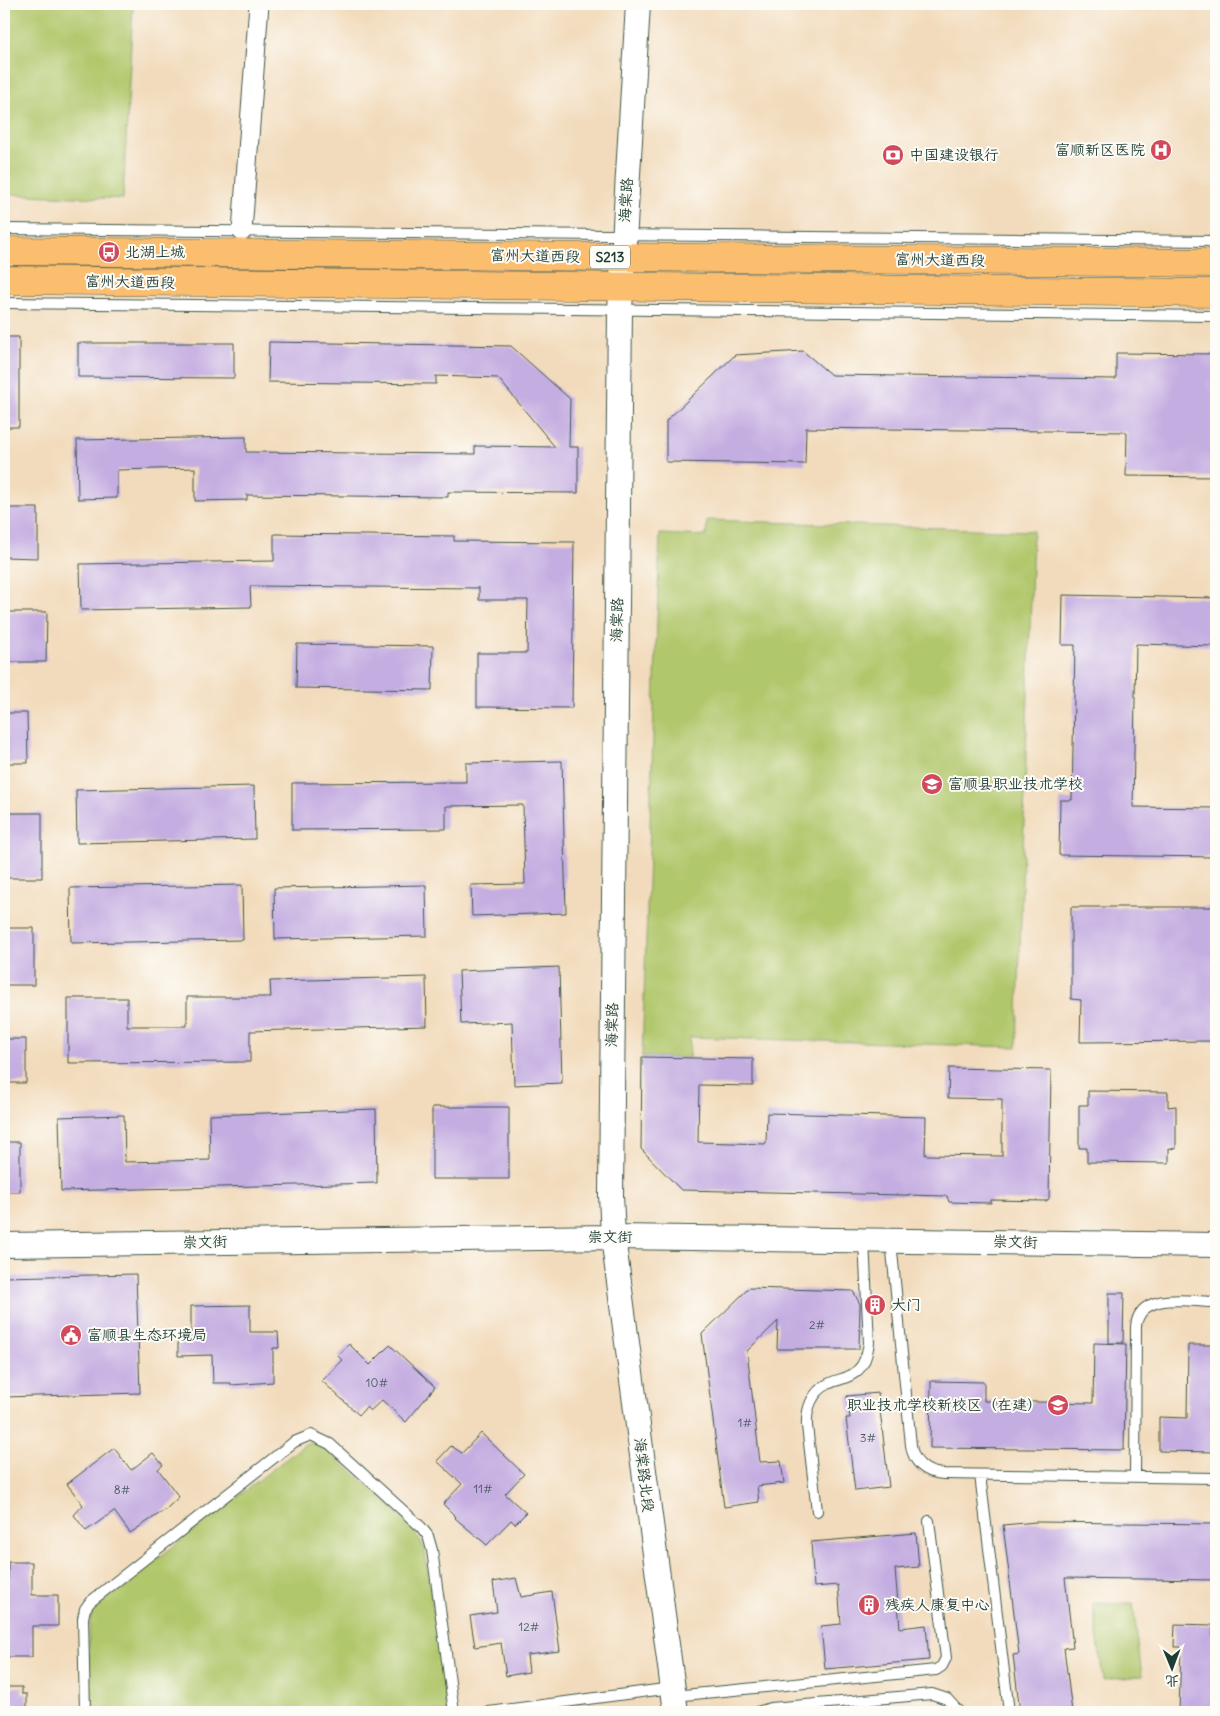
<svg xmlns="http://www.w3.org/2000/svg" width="1220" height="1716" viewBox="0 0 1220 1716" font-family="Delius,'LXGW WenKai TC',sans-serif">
	<rect width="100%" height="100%" fill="#fdfcf7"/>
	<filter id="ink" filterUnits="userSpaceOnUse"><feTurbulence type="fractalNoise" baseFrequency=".02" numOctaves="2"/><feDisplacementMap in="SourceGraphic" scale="10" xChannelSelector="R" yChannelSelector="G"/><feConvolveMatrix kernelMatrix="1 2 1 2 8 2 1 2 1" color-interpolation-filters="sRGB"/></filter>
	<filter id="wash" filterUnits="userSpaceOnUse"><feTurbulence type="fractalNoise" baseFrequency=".0096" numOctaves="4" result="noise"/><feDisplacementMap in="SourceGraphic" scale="20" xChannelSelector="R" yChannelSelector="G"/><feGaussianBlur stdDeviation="1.12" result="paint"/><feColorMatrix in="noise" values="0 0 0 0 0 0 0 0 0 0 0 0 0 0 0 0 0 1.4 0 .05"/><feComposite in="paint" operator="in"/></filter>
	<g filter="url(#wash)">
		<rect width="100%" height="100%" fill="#f2dbbc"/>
		<path fill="#b1c76c" stroke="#688250" d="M4 4H133L123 199 4 194Z
			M707 520 1033 531 1017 1047 690 1037 689 1058 642 1057 660 534 706 536Z
			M312 1443 319 1444 326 1449C351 1472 415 1521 425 1551L447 1712H91C91 1688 84 1627 94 1608L304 1445Z
			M1093 1603 1133 1604 1142 1676 1103 1680Z"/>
		<g id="blocks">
			<path fill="#c4ade1" d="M4 337H19V427H4Z
				M269 342 511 346 570 399 569 447H578V493L448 492V497L247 495V500L195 501V468L117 470V498L78 499 77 440 246 437V452L475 454V446L555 447 498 378 436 376V384L268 382Z
				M78 343H234V378L78 377Z
				M803 351 831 375 1116 379V353L1216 354V477L1126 476 1127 432 806 428 805 464 666 462V421L735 355Z
				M4 508H38V558L4 557Z
				M274 534 454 536V541L574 542 572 708 477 707V653H527L528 600H479V588L250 586 251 607 81 610 80 564 274 561Z
				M1063 595 1216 598V646L1136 644 1133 807 1216 808V857L1059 855 1060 800H1072L1075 645H1062Z
				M4 612H47L46 662H4Z
				M297 644 433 646 432 690 296 688Z
				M4 713H27L28 763H4Z
				M562 761 566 913 472 916 471 885 525 884 523 805 446 806V829L292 830V783L466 782V763Z
				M254 786 255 839 77 843 76 790Z
				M4 813H42V878H4Z
				M242 885 243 940 71 943 70 888Z
				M426 885 427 936 275 939 274 888Z
				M1071 907H1216L1215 1041 1080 1042 1081 1000 1071 999Z
				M4 928H34V985H4Z
				M559 967 562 1083 514 1085 512 1022 461 1024 459 971Z
				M426 977 427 1026 250 1031V1062L68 1063V998H127V1026H187V997H271L270 981Z
				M4 1039H26V1083H4Z
				M642 1057 753 1059V1086L699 1085 698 1142 766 1144 767 1113 926 1117 925 1155 1002 1156V1099L948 1098 949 1068 1051 1070 1049 1199 1046 1201 991 1200V1203L949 1202 947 1196 681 1190 641 1149Z
				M1088 1091 1168 1092V1107L1176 1106V1149L1169 1148V1163L1087 1162V1148H1079V1105H1088Z
				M432 1107H509V1179H432Z
				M376 1109 377 1183 61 1191 59 1117 124 1115 125 1162 210 1160 209 1115Z
				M4 1142H20V1192H4Z
				M136 1274 140 1393 4 1397V1277Z
				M749 1288 853 1291 860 1304 859 1349H777L778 1321 747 1351 760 1462 781 1461 784 1483 757 1486 759 1502 724 1507 702 1334Z
				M1109 1293H1124L1123 1343H1109Z
				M250 1305V1332H278L279 1348H273V1382L231 1385V1383H213L212 1355 178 1356V1335L191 1333V1306Z
				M1094 1343 1126 1344 1124 1450 930 1448 931 1381 984 1382V1401L1093 1403Z
				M349 1344 370 1365 390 1345 435 1387 406 1422 382 1400 370 1411 366 1407 359 1415 322 1381 342 1360 338 1356Z
				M1188 1345H1216V1452L1159 1451V1417L1187 1418Z
				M878 1393 889 1487 855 1491 846 1418H850L847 1396Z
				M481 1433 524 1474 505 1494 526 1513 515 1524 511 1520 487 1545 455 1518 456 1517 443 1504 462 1484 437 1461 451 1446 462 1453Z
				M114 1448 131 1470 153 1453 163 1465 158 1469 179 1497 165 1510 130 1533 114 1511 86 1531 74 1515 83 1505 67 1484Z
				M1036 1522 1216 1524V1580L1065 1578 1073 1647 1064 1648 1072 1712H1020L1013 1655 1019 1654 1003 1525Z
				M916 1533 919 1567 895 1569 900 1628 926 1625 929 1660 825 1669 821 1626 841 1624 838 1585 814 1587 811 1542Z
				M8 1562H32V1595H58V1626H32V1657H8L4 1597H6V1580H8Z
				M516 1578 521 1597 552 1592 560 1651 527 1655 529 1672 506 1676 501 1643 475 1647 470 1616 497 1612 493 1582Z
				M1175 1624 1213 1625 1212 1655H1216V1712H1179L1181 1647H1174Z
				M4 1687H22V1694H27V1712H4Z"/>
		</g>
	</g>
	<g filter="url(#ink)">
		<use href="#blocks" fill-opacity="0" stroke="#3f5548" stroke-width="1"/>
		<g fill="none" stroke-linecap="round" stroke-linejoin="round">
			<g stroke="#3f5548" stroke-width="12">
				<path id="service" d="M4 229 1216 241
					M4 303 1216 316
					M891 1241 911 1445C913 1462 925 1473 943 1474L1216 1478
					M980 1475 1009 1712
					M1135 1477 1136 1326C1140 1290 1191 1302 1216 1302
					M817 1511 807 1426C806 1409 812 1392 828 1384 837 1379 849 1379 857 1371 865 1364 867 1354 869 1343L864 1241
					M674 1696 936 1670 942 1666 946 1658 929 1521
					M85 1712 83 1618 85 1609 90 1602 294 1442 311 1435 330 1444 421 1527 428 1536 432 1550 454 1712
					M489 1712 672 1688
					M757 1712 771 1708 932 1694 947 1699 959 1712"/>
			</g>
			<g stroke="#3f5548" stroke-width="21">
				<path id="minor" d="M242 231 259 4"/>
			</g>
			<g stroke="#3f5548" stroke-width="26">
				<path id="tertiary" d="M638 4 620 310 611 1195 613 1237 676 1712
					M4 1245 613 1237 1216 1245"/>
			</g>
			<g stroke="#3f5548" stroke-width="29">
				<path id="primary" d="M4 251 1216 263
					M4 280 1216 293"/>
			</g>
			<use href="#service" stroke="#fff" stroke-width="10"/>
			<use href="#minor" stroke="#fff" stroke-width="19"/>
			<use href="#tertiary" stroke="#fff" stroke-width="24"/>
			<use href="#primary" stroke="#fbbd6e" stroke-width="28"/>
		</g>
	</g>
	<defs>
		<g id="hospital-disc" transform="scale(1.125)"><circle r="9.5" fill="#d1495b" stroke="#fdfcf7"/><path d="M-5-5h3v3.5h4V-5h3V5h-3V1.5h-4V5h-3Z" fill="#fff"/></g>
		<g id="bank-disc" transform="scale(1.125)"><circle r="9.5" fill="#d1495b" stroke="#fdfcf7"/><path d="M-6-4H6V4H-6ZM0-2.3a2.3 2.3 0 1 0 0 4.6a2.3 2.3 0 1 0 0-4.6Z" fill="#fff"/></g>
		<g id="bus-disc" transform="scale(1.125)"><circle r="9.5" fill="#d1495b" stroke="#fdfcf7"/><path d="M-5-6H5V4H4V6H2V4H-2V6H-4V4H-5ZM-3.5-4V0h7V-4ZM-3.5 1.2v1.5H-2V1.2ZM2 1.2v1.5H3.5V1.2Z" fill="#fff"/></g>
		<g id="school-disc" transform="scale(1.125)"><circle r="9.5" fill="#d1495b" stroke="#fdfcf7"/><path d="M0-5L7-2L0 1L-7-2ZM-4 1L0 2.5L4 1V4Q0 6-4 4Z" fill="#fff"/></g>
		<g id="building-disc" transform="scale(1.125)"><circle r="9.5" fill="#d1495b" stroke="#fdfcf7"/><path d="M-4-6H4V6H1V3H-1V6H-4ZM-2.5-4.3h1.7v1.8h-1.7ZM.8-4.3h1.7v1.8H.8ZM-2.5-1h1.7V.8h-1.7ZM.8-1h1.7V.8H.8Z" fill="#fff"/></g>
		<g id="civic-disc" transform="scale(1.125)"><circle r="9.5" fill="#d1495b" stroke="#fdfcf7"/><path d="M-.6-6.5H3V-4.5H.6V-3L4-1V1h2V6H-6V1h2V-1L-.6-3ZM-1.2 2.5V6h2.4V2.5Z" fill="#fff"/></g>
	</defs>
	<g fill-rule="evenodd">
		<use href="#hospital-disc" x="1161" y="150"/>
		<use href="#bank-disc" x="893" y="155"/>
		<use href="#bus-disc" x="109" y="252"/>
		<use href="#school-disc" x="932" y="784"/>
		<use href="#building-disc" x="875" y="1305"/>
		<use href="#civic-disc" x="71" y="1335"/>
		<use href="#school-disc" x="1058" y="1405"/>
		<use href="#building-disc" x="869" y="1605"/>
	</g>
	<g text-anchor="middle" stroke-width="4" stroke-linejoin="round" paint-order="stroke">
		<g font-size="12" fill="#48595f">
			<text x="817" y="1329">2#</text>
			<text x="377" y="1387">10#</text>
			<text x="745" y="1427">1#</text>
			<text x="868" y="1442">3#</text>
			<text x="483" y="1493">11#</text>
			<text x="122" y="1494">8#</text>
			<text x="529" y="1631">12#</text>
		</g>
		<rect fill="#fdfcf7" stroke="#62766e" stroke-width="1" x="590" y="245.5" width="40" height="23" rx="4"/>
		<g font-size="14" font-weight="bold" fill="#1f3d34">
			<text x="610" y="262">S213</text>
		</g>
		<g font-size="15" fill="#1f3d34" stroke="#fdfcf7" text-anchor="start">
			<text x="1145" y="155" text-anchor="end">富顺新区医院</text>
			<text x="909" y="160">中国建设银行</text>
			<text x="125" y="257">北湖上城</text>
			<text x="948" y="789">富顺县职业技术学校</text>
			<text x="891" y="1310">大门</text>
			<text x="87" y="1340">富顺县生态环境局</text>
			<text x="1042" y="1410" text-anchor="end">职业技术学校新校区（在建）</text>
			<text x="885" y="1610">残疾人康复中心</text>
		</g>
		<g font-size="15" fill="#1f3d34" stroke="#fdfcf7">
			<text transform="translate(626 200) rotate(-87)" y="5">海棠路</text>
			<text transform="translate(535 256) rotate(1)" y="5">富州大道西段</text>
			<text transform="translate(940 260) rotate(1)" y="5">富州大道西段</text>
			<text transform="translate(130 282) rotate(1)" y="5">富州大道西段</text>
			<text transform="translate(617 620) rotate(-89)" y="5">海棠路</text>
			<text transform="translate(612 1025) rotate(-89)" y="5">海棠路</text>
			<text x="610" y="1242">崇文街</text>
			<text transform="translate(205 1242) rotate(-1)" y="5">崇文街</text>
			<text transform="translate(1015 1242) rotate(1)" y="5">崇文街</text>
			<text transform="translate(644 1475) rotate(83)" y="5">海棠路北段</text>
		</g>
	</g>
	<rect width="1220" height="1716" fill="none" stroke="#fdfcf7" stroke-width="20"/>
	<g transform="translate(1172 1668) rotate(179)" stroke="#fdfcf7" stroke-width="4" paint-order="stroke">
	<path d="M0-4L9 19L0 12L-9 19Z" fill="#1f3d34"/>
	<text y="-8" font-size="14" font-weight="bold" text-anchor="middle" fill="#1f3d34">北</text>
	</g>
</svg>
